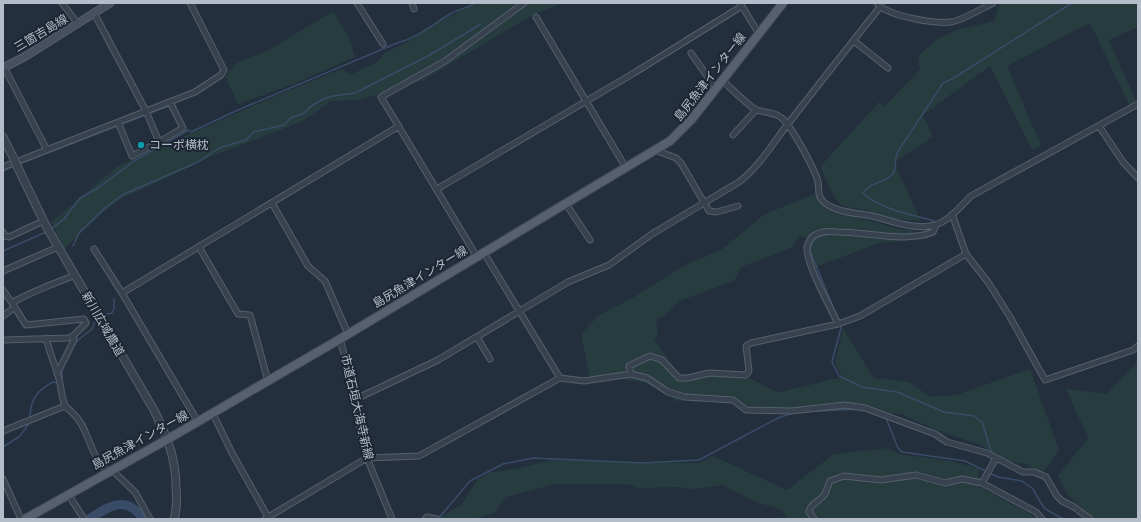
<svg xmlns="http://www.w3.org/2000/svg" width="1141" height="522" viewBox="0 0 1141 522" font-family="Helvetica,'Noto Sans JP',sans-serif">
	<rect width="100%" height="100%" fill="#242f3e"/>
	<path fill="#263c3f" d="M472 3H562L532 15 424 80 359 100 331 101 303 121 215 155 121 199 102 213 64 249 51 222 118 166 282 93 342 69 350 75 377 62 385 53 411 40 424 29 453 15Z
		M1138 3V27L1109 40 1136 101 1129 105 1090 23 1007 66 1041 145 1032 150 990 66 923 115 933 137 894 162 921 221 890 219 865 210 842 206 835 198 820 167 879 102 885 106 920 69 918 56 937 39 957 30 994 21 1000 3Z
		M333 11 350 40 355 57 296 83 238 104 225 76 237 63 271 49Z
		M815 194 826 209 904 230H912L914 240 879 243 813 268 806 237H799L791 248 741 267 734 281 679 301 665 315 656 320 658 334 654 340 680 375C700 374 722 372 742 376 756 378 766 390 781 392L842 377 835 363 843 328 874 378 909 382 930 397 956 395 1030 369 1059 450 1043 474 1026 464 1004 460 981 445 936 430 901 414 856 411 796 412 784 408H757L719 399 676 401 651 384 604 376 590 378 581 334 598 316 634 297 683 266 721 250 765 214Z
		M1138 361V519H1093L1068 495 1058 476 1088 438 1066 389 1107 394Z
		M888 448 899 454 950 461 979 468 978 486 1030 514 1036 519H789L779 509 753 501 723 485 704 488 687 489 681 487 638 488 632 485 618 484H555L506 497 494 513 474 519H441V517L461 505 478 479 491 472 516 469 552 460 697 463 713 456 787 490 834 454Z"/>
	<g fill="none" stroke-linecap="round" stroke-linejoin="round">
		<path stroke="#394c67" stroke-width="1.5" d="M19 164 174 104 179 115
			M3 171 14 166
			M51 229 64 219 80 198 98 188 134 161 187 131 189 130 191 132 238 110 397 43C420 37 432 24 452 13 459 9 468 8 475 3
			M832 234C819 236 812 236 810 251L836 314
			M923 237C932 237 937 233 938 225L934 221C913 215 879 209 863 193 870 181 887 184 894 172 896 167 895 159 897 153L943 83 952 79 1072 3
			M73 246 79 233 104 209 122 195 198 162 219 148 246 140 254 132 284 125 292 117 303 114 310 107 323 99 333 96 355 93 428 56 481 24
			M3 251 46 232
			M103 315 112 313 114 309V299
			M840 325 841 328 832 362 839 376 862 387 897 392 944 412 974 416 982 422 992 454
			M73 347 77 341 92 329 96 320
			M62 380V369
			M799 412 857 409
			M30 418C30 400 37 390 53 382L58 383
			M886 418 898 448 902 452 965 461 998 477 1022 481 1033 489 1044 508 1063 519
			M3 447 20 436 30 422
			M438 519 470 481 503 464 533 458 642 463 699 460 778 418 793 413"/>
		<path stroke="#394c67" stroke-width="9" d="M89 519C109 506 127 494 143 519"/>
		<g stroke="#565f6c" stroke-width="7">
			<path id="minor" d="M62 3 78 24
				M357 3 383 44
				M412 3 414 9
				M740 3 759 34
				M877 3C886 16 935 24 951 22 961 21 983 8 993 3
				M94 13 146 111 159 142 132 156 118 122
				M536 17 626 168
				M854 41 888 68
				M691 53 716 89
				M4 67 47 150
				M723 81C731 88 749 107 757 110 766 113 776 112 783 119 792 128 815 169 818 182 819 187 818 193 820 197 827 211 854 213 867 215 889 219 912 231 935 225 949 221 961 206 971 196L1138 104
				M1099 126 1123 162 1138 178
				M733 135 756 110
				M159 142 183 128 170 102
				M655 150 676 158 681 163 709 211 717 212 738 206
				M3 167 195 92 221 75 224 70 190 3
				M437 189 634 73 742 6
				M272 203 308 266 325 281 348 334
				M566 204 590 240
				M952 214 966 254 988 282 1010 317 1045 380 1133 350 1138 346
				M3 232 5 236 9 237 39 223
				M199 247 238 314 250 315 268 381
				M94 249 122 293
				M484 253 560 378
				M477 257 381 97 445 61 524 3
				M3 271 58 247
				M3 290 12 303C32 291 54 284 75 275
				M12 303 26 325 84 319 86 323 73 336
				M3 316 15 307
				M838 324C830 306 806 265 807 247 808 243 810 239 813 236 821 231 828 231 837 232 866 232 907 243 933 232L936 225
				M477 337 490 359
				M46 338C49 351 54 362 58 375 61 385 61 395 65 406
				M340 339 356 399 362 441 367 458 392 519
				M3 340 68 338 73 336 74 340 57 374
				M631 374 629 366 650 356 662 360 679 378H688L709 373 746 375 749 371 746 346 751 343 838 324 860 316 966 254
				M356 399 438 360 568 282 609 265 652 234 739 182C760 166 772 144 788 124 818 85 849 46 880 7
				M213 414 232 453 268 517
				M198 422 122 293 399 126
				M3 431 65 406C83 421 83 427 92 448 95 457 102 465 108 473
				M112 470 135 492 150 519
				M3 479 21 519
				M982 483 1036 512 1042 519
				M68 494 84 519
				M265 519 367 458 419 456 560 378 584 381 631 374 647 378 668 392 685 397 733 400 746 410 791 411 845 405 865 408 935 434 947 442 987 453 1023 472H1034L1046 477 1057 496 1062 501 1074 507 1090 519
				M425 519 427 517 437 519
				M814 519 809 512C811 502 820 502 825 494 827 490 828 485 830 481L844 476 881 480 916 475 945 483 962 479 982 483 996 458"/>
		</g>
		<g stroke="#565f6c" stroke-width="9">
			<path id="tertiary" d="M3 137 14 159
				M18 168 46 226 154 410C167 437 176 457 176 488 177 499 177 509 174 519"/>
		</g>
		<g stroke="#565f6c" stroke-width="9">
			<path id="secondary" d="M3 68 26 56 110 3"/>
		</g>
		<g stroke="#414a57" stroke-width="10">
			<path id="primary" d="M25 519 168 439 340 339 670 141 692 119 783 3"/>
		</g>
		<use href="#minor" stroke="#38414e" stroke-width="5"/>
		<use href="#tertiary" stroke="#38414e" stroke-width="7"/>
		<use href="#secondary" stroke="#465061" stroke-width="7"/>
		<use href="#primary" stroke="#56606e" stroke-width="8"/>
		<g stroke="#565f6c" stroke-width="9" stroke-linecap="butt">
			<path id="tertiary-bridge" d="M14 159 18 168"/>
		</g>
		<use href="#tertiary-bridge" stroke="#38414e" stroke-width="7"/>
	</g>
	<circle fill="#0f9aa8" stroke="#1d2633" stroke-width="1.5" cx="141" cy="145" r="4"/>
	<g text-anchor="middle" stroke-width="4" stroke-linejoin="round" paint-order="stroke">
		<g font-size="12" fill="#b4bcc9" stroke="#1d2633">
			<text transform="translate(41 33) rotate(-31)" y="4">三箇吉島線</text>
			<text transform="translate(710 77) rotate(-52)" y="4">島尻魚津インター線</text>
			<text transform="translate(420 277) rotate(-31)" y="4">島尻魚津インター線</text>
			<text transform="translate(103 324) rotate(60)" y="4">新川広域農道</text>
			<text transform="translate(357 407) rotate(77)" y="4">市道石垣大海寺新線</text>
			<text transform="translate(140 440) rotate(-29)" y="4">島尻魚津インター線</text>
		</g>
		<g font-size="12" fill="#b4bcc9" stroke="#1d2633" text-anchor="start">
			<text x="149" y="149">コーポ横枕</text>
		</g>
	</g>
	<rect width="1141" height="522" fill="none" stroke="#b4bcc9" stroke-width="8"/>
</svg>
